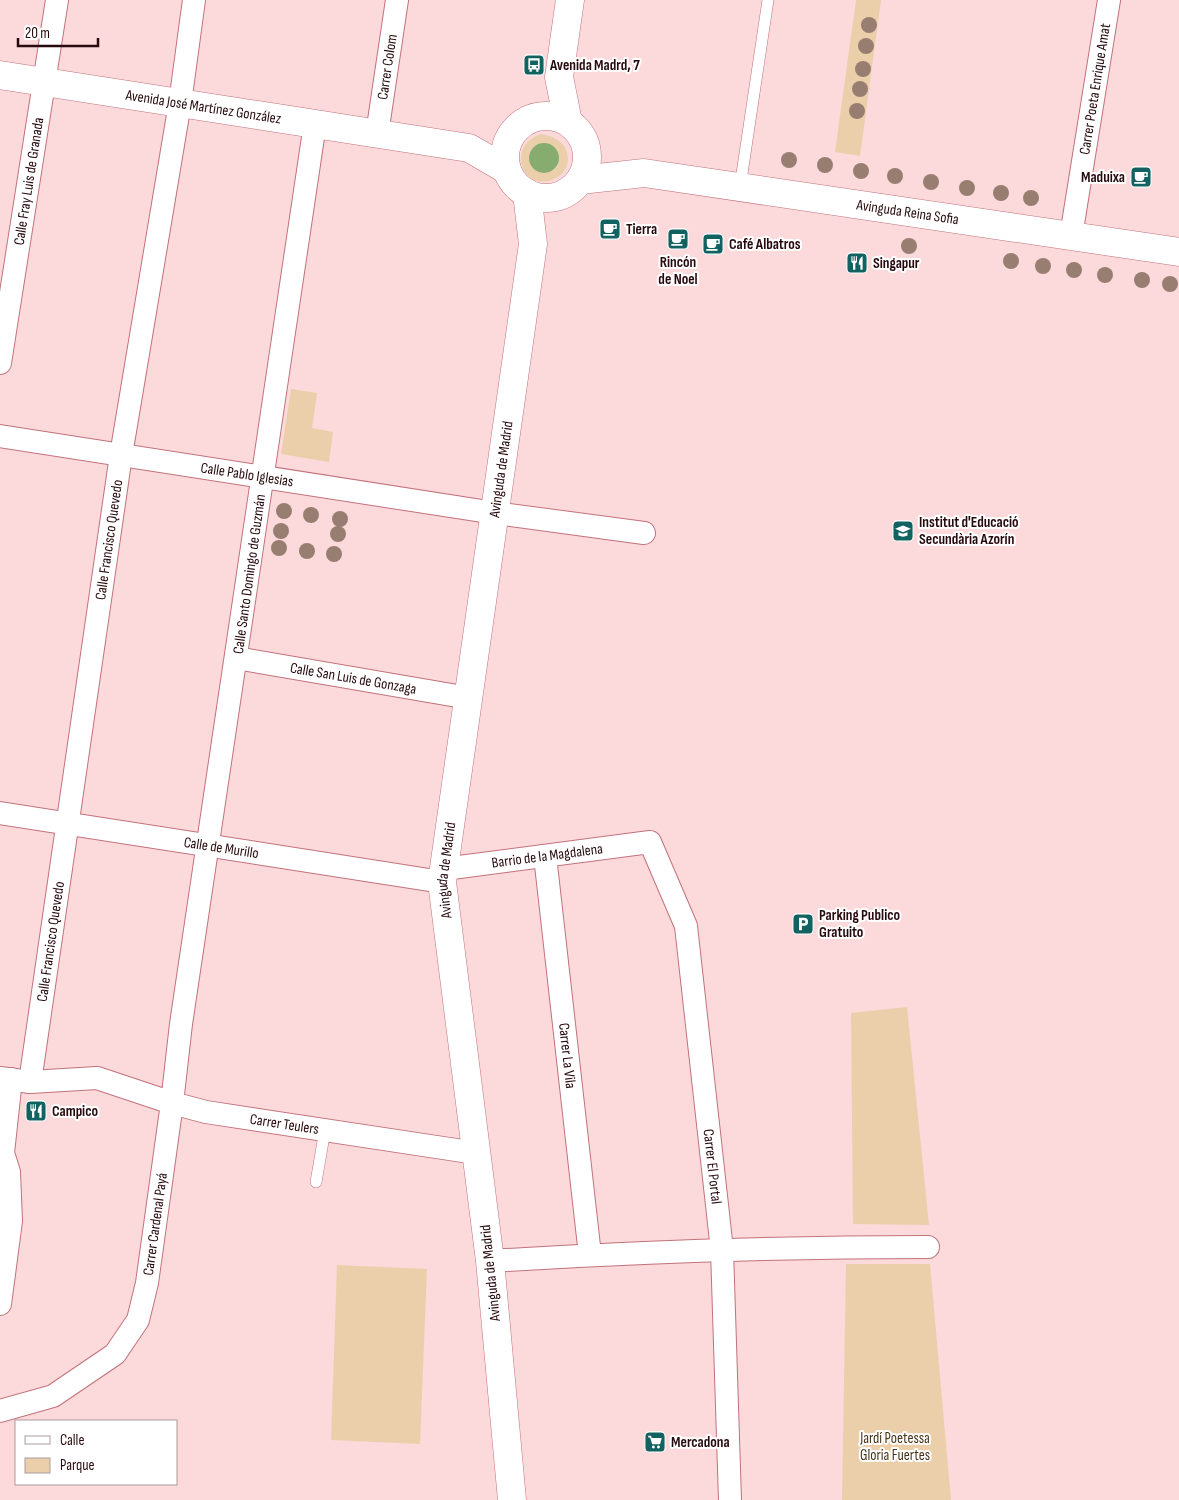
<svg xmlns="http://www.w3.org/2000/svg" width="1179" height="1500" viewBox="0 0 1179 1500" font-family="'Sofia Sans Condensed',sans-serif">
	<rect width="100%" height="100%" fill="#fcd9db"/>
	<path fill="#ebcfab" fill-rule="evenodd" d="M856 0H881L860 156 835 152Z
		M541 134C557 136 572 147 567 165 565 171 560 177 554 179 524 193 504 147 541 134ZM535 146 559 157 558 165 553 171 529 159 530 151Z
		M291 389 317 393 312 428 333 432 329 462 281 454Z
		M907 1007 929 1225 853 1224 851 1013Z
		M846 1264H930L951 1500H842Z
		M337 1265 427 1269 420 1444 331 1440Z"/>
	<path fill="#87ac6f" d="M529 158a15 15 0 1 1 30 0a15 15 0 1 1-30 0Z"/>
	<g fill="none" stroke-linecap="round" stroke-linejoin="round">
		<g stroke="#c1727a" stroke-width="12">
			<path id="service" d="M740 187 768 0
				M316 1182 325 1130"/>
		</g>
		<g stroke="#c1727a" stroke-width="24">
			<g id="minor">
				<path id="s1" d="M315 124 181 1024 172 1103 206 1112 476 1153"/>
				<path id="s2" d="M377 134 397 0"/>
				<path id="s3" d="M1071 236 1109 0"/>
				<path id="s4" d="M0 363 57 0"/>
				<path id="s5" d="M0 436 495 513 644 533"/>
				<path id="s6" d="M236 658 469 698"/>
				<path id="s7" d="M0 813 442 882"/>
				<path id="s8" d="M545 856 590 1255"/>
				<path id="s9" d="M444 869 650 842 686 926 722 1250 730 1500"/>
				<path d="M0 1078 30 1082 97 1078 172 1103 147 1283 138 1320 115 1354 53 1396 0 1411"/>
				<path id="s10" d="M30 1082 121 455 180 103 194 0"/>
				<path d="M490 1261C636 1252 782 1247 928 1247"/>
				<path d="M0 1304 11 1221 9 1172 3 1153 11 1079"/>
			</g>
		</g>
		<g stroke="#c1727a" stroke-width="29">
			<g id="tertiary">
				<path id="s11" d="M0 75 469 148 507 170"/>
				<circle cx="546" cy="157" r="41"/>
				<path d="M568 122 559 77 570 0"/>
				<path id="s12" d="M580 180 644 173 1179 252"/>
				<path id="s13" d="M512 1500 490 1261 442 882 533 244 527 193"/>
			</g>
		</g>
		<use href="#service" stroke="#fff" stroke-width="11"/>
		<use href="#minor" stroke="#fff" stroke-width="22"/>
		<use href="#tertiary" stroke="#fff" stroke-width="28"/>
	</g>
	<g fill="#987e70">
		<circle cx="869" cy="25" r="8"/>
		<circle cx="866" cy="46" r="8"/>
		<circle cx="863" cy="69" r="8"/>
		<circle cx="860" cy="89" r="8"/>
		<circle cx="857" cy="111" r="8"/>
		<circle cx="789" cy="160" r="8"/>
		<circle cx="825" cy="165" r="8"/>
		<circle cx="861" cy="171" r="8"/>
		<circle cx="895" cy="176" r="8"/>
		<circle cx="931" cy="182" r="8"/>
		<circle cx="967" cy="188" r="8"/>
		<circle cx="1001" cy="193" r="8"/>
		<circle cx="1031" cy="198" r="8"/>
		<circle cx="909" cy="246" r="8"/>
		<circle cx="1011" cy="261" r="8"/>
		<circle cx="1043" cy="266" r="8"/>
		<circle cx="1074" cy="270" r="8"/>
		<circle cx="1105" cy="275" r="8"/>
		<circle cx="1142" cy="280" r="8"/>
		<circle cx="1170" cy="284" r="8"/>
		<circle cx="284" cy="511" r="8"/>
		<circle cx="311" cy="515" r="8"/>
		<circle cx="340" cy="519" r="8"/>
		<circle cx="281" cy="531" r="8"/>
		<circle cx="338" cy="534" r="8"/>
		<circle cx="279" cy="548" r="8"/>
		<circle cx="307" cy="551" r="8"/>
		<circle cx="334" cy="554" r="8"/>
	</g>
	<defs>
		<g id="bus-square" transform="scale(1.125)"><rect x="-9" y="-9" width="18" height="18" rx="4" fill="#126261" stroke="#fff"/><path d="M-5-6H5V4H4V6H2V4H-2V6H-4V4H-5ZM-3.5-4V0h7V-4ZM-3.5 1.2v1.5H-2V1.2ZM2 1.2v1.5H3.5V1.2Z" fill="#fff"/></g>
		<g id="cafe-square" transform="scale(1.125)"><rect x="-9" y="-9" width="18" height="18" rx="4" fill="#126261" stroke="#fff"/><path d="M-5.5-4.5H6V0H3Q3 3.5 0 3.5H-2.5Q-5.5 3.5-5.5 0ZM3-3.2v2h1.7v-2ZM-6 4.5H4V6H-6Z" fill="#fff"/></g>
		<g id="restaurant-square" transform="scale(1.125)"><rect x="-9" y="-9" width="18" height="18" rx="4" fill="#126261" stroke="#fff"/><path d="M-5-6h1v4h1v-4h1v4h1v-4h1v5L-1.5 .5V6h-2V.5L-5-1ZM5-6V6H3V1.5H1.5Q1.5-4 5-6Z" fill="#fff"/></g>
		<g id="school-square" transform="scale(1.125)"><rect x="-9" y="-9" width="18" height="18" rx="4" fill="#126261" stroke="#fff"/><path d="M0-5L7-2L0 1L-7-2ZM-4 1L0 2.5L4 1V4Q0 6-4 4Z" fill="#fff"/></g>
		<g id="parking-square" transform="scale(1.125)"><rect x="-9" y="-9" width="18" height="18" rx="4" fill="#126261" stroke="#fff"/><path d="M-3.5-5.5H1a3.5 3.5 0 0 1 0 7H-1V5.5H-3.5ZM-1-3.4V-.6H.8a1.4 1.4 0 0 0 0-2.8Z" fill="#fff"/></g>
		<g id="supermarket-square" transform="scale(1.125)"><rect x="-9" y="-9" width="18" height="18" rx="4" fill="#126261" stroke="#fff"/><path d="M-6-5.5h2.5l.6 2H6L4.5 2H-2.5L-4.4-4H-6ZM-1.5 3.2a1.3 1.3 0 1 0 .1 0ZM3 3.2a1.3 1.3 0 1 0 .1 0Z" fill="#fff"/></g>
	</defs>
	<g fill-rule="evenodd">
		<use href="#bus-square" x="534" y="65"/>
		<use href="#cafe-square" x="1141" y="177"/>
		<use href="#cafe-square" x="610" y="229"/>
		<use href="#cafe-square" x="678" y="239"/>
		<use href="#cafe-square" x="713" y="244"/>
		<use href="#restaurant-square" x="857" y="263"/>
		<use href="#school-square" x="903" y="531"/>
		<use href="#parking-square" x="803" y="924"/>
		<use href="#restaurant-square" x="36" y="1111"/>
		<use href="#supermarket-square" x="655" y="1442"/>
	</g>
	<g text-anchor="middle" stroke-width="4" stroke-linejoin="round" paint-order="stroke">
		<g font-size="15" font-weight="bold" fill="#270a0e" stroke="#fff" text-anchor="start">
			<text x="550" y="70">Avenida Madrd, 7</text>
			<text x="1125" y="182" text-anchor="end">Maduixa</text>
			<text x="626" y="234">Tierra</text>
			<text x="729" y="249">Café Albatros</text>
			<text x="678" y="267" text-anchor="middle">Rincón<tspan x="678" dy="17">de Noel</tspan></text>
			<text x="873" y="268">Singapur</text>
			<text x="919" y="527">Institut d'Educació<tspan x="919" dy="17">Secundària Azorín</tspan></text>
			<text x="819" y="920">Parking Publico<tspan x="819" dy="17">Gratuito</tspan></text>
			<text x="52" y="1116">Campico</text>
			<text x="671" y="1447">Mercadona</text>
		</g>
		<g font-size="15" fill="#270a0e" stroke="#fff">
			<text dy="5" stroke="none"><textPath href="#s2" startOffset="68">Carrer Colom</textPath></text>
			<text dy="5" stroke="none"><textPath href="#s3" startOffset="149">Carrer Poeta Enrique Amat</textPath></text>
			<text dy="5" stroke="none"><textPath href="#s11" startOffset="206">Avenida José Martínez González</textPath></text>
			<text dy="5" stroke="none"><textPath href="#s4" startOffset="184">Calle Fray Luis de Granada</textPath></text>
			<text dy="5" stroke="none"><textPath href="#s12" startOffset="331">Avinguda Reina Sofia</textPath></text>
			<text dy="5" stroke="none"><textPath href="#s13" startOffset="1039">Avinguda de Madrid</textPath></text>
			<text dy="5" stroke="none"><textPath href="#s5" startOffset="250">Calle Pablo Iglesias</textPath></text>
			<text dy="5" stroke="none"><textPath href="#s10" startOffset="548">Calle Francisco Quevedo</textPath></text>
			<text transform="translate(249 574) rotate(-82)" y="5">Calle Santo Domingo de Guzmán</text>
			<text dy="5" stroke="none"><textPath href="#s6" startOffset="119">Calle San Luis de Gonzaga</textPath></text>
			<text dy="5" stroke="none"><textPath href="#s7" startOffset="224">Calle de Murillo</textPath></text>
			<text dy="5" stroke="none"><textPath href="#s9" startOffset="104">Barrio de la Magdalena</textPath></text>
			<text dy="5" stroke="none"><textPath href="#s13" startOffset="634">Avinguda de Madrid</textPath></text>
			<text dy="5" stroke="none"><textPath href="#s10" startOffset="142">Calle Francisco Quevedo</textPath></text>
			<text dy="5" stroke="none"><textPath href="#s8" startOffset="201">Carrer La Vila</textPath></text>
			<text dy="5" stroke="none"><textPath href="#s1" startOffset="1104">Carrer Teulers</textPath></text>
			<text dy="5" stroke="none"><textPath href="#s9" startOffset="541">Carrer El Portal</textPath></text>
			<text transform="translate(155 1224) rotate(-82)" y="5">Carrer Cardenal Payá</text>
			<text transform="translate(490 1273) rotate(-96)" y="5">Avinguda de Madrid</text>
		</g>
		<g font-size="15" fill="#473318" stroke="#fff">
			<text x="895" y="1443">Jardí Poetessa<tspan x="895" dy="17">Gloria Fuertes</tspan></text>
		</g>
	</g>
	<rect x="15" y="1420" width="162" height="65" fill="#ffffff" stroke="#a99d9f"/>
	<rect x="25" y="1436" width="25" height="8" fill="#ffffff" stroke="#a99d9f"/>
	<text x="60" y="1445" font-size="15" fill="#270a0e">Calle</text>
	<rect x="25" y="1458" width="25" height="15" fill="#ebcfab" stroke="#a99d9f"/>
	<text x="60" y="1470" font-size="15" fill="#270a0e">Parque</text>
	<path d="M18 38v8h80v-8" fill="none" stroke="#270a0e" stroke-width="2.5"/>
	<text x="25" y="38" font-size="15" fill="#270a0e" stroke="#ffffff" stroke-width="4" paint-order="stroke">20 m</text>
</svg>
